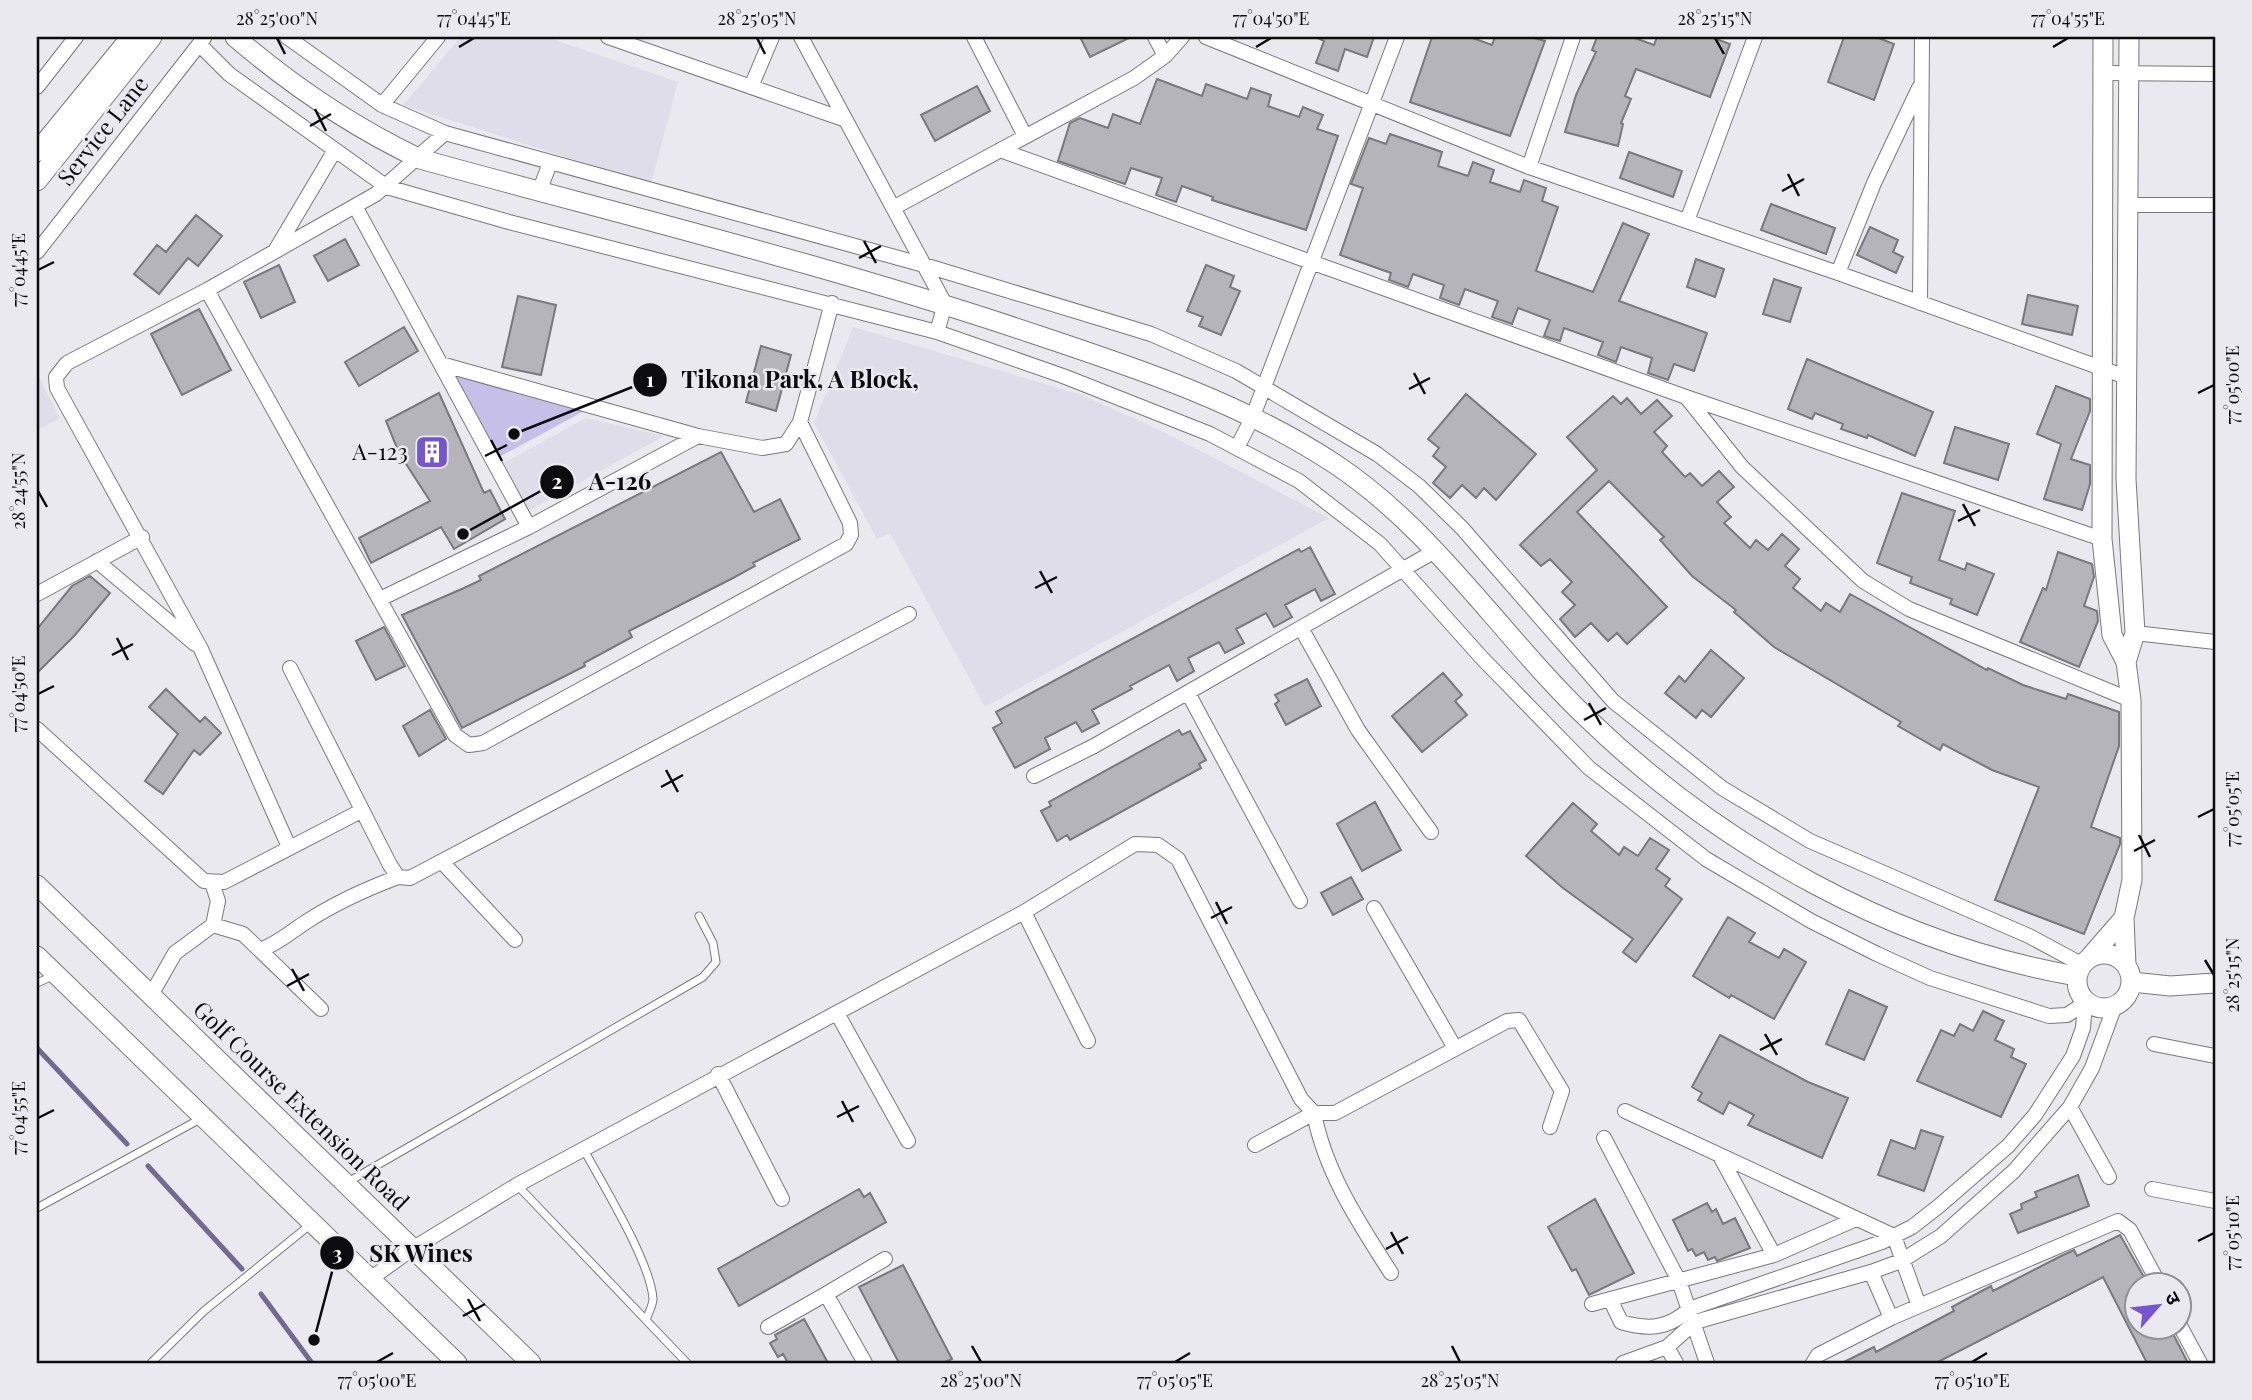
<svg xmlns="http://www.w3.org/2000/svg" width="2252" height="1400" viewBox="0 0 2252 1400" font-family="'Playfair Display','Noto Sans Devanagari',serif">
	<rect width="100%" height="100%" fill="#eae9f0"/>
	<path fill="#dfddea" d="M461 37H546L678 82 651 184 403 105Z
		M853 327 1082 395 1160 430 1329 518 985 707 890 533 877 539 814 423Z
		M37 373 60 418 37 430Z
		M586 418 664 436 528 511 504 463Z"/>
	<path fill="#c6bfe8" d="M450 373 586 410 499 457Z"/>
	<g fill="none" stroke-linecap="round" stroke-linejoin="round">
		<path stroke="#726a92" stroke-width="5" d="M37 1048 127 1144
			M148 1166 242 1269
			M261 1294 312 1363"/>
	</g>
	<path fill="#b5b4bb" stroke="#78787e" stroke-width="2" d="M1080 37H1131L1090 57Z
		M1316 37H1374L1367 57 1345 49 1338 71 1316 63 1324 41Z
		M1432 37H1470L1492 45 1495 37H1531L1545 41 1510 136 1410 102Z
		M1597 37H1632L1654 45 1657 37H1711L1730 44 1710 97 1636 69 1625 96 1631 99 1621 123 1623 124 1618 146 1565 132 1576 95 1596 52 1592 50Z
		M1844 37H1876L1894 44 1874 100 1828 82Z
		M1157 79 1202 96 1206 84 1247 99 1251 88 1271 95 1268 106 1299 117 1303 107 1323 115 1317 129 1338 136 1306 230 1212 200 1213 197 1182 186 1176 202 1156 195 1162 178 1131 168 1125 184 1058 161 1070 123 1080 118 1108 128 1113 114 1140 124Z
		M977 86 990 111 935 141 921 115Z
		M1390 134 1442 152 1438 166 1468 176 1473 162 1494 170 1490 182 1520 192 1524 180 1546 188 1542 201 1558 207 1536 271 1593 292 1623 223 1649 234 1619 301 1707 333 1694 371 1674 364 1668 380 1648 373 1652 358 1621 347 1616 362 1598 355 1603 342 1564 328 1560 341 1544 336 1550 320 1518 308 1512 324 1492 317 1498 301 1465 289 1459 305 1440 298 1444 285 1413 274 1408 287 1389 280 1391 273 1340 255 1363 188 1351 184 1369 138 1386 144Z
		M1629 152 1682 171 1673 197 1620 178Z
		M1771 204 1835 228 1826 254 1761 230Z
		M196 215 222 236 198 266 188 258 159 294 134 274 157 245 166 252Z
		M1870 227 1898 240 1893 252 1903 257 1896 273 1857 255Z
		M345 239 359 265 328 281 314 256Z
		M1696 259 1724 269 1715 297 1687 287Z
		M279 265 295 302 261 318 244 282Z
		M1206 265 1234 276 1230 287 1240 291 1221 335 1199 326 1203 317 1187 311Z
		M1774 279 1801 288 1790 322 1763 314Z
		M2028 295 2078 306 2072 335 2022 324Z
		M518 296 556 305 541 375 502 367Z
		M199 309 231 370 182 395 151 334Z
		M404 327 418 351 359 386 345 362Z
		M761 346 791 355 776 411 746 402Z
		M1807 359 1933 412 1915 456 1868 435 1867 438 1841 429 1843 424 1815 413 1812 419 1788 409Z
		M2056 386 2090 399V411L2071 459 2090 465V484L2082 510 2044 499 2061 444 2037 434Z
		M439 393 484 493 490 490 505 519 454 549 441 527 371 563 359 538 430 501 399 453 386 421Z
		M1466 394 1536 454 1496 500 1484 488 1476 498 1462 485 1450 498 1433 483 1446 467 1433 456 1439 448 1428 439Z
		M1613 396 1621 404 1627 398 1641 414 1657 400 1672 416 1654 432 1667 446 1662 452 1685 477 1690 473 1702 486 1719 471 1734 487 1717 502 1731 517 1724 523 1750 548 1756 540 1768 550 1782 534 1799 549 1785 566 1800 579 1793 588 1821 611 1826 603 1840 612 1850 594 1987 670 1988 668 2023 685 2066 699 2068 694 2119 712V746L2091 827 2120 838V844L2084 934 1995 900 2039 787 1992 770 1943 744 1940 750 1898 726 1901 722 1774 647 1734 612 1736 610 1692 576 1660 540 1664 537 1609 481 1577 512 1667 607 1627 644 1617 633 1608 641 1591 623 1575 637 1560 619 1575 605 1562 592 1572 582 1550 559 1541 566 1520 545 1597 470 1567 437Z
		M1955 427 2009 444 1998 480 1944 463Z
		M721 452 754 512 780 499 800 539 753 563 755 566 733 578 629 631 632 637 584 663 585 666 462 728 402 615 464 588 481 580 479 576Z
		M1902 493 1955 511 1939 560 1965 570 1967 563 1994 574 1977 615 1950 604 1952 599 1910 583 1912 577 1877 563Z
		M1310 547 1335 594 1321 601 1315 589 1285 605 1292 617 1274 627 1266 613 1236 629 1244 643 1225 653 1219 642 1188 658 1194 671 1177 681 1169 665 1130 686 1132 689 1092 710 1099 723 1082 732 1076 722 1045 738 1050 749 1015 768 993 728 1002 723 996 712 1299 549 1301 552Z
		M2058 552 2092 564 2094 577 2084 606 2097 611 2098 621 2079 667 2020 642 2043 588 2046 590Z
		M90 576 110 593 75 635 37 673V629L72 586Z
		M384 627 405 666 376 680 356 641Z
		M1711 650 1744 678 1711 717 1702 710 1696 718 1665 693 1679 676 1685 682Z
		M1443 673 1462 695 1455 701 1467 715 1422 752 1392 716Z
		M1307 679 1321 706 1286 725 1275 704 1279 701 1275 695Z
		M166 689 200 722 205 717 221 733 200 755 194 750 163 794 145 781 178 734 149 707Z
		M430 710 446 739 419 756 403 726Z
		M1179 730 1182 735 1190 731 1206 760 1199 764 1201 768 1070 840 1067 835 1057 841 1041 811 1051 806 1049 802Z
		M1375 802 1401 850 1362 871 1337 824Z
		M1573 803 1597 824 1591 831 1619 855 1624 847 1638 856 1650 838 1669 850 1656 869 1670 879 1665 886 1682 899 1636 962 1623 952 1633 939 1563 888 1526 856Z
		M1351 877 1363 899 1333 915 1321 893Z
		M1728 917 1755 933 1749 942 1779 958 1784 949 1806 962 1774 1019 1731 995 1729 998 1693 976Z
		M1849 990 1887 1007 1864 1060 1826 1044Z
		M1983 1011 2004 1021 1995 1040 2014 1049 2011 1057 2026 1064 2001 1117 1917 1081 1941 1030 1954 1036 1960 1024 1973 1031Z
		M1720 1035 1808 1082 1848 1098 1822 1158 1748 1125 1754 1115 1729 1102 1723 1114 1698 1100 1702 1093 1692 1087Z
		M1921 1130 1943 1137 1924 1191 1878 1175 1891 1140 1915 1149Z
		M2078 1175 2089 1206 2018 1233 2010 1214 2022 1209 2021 1204 2037 1197 2035 1192Z
		M859 1189 864 1197 870 1193 886 1222 739 1306 718 1269Z
		M1595 1199 1634 1273 1589 1295 1576 1269 1572 1271 1548 1227Z
		M1707 1203 1712 1212 1716 1209 1723 1224 1735 1218 1750 1248 1717 1261 1715 1257 1708 1260 1704 1252 1696 1256 1692 1249 1688 1251 1673 1220Z
		M2120 1235 2148 1284H2137V1326H2169L2188 1363H2147L2103 1277 1936 1363H1842L1874 1347 1876 1352 1954 1311 1952 1307 1991 1286 1993 1291 2061 1256 2074 1250 2077 1256Z
		M903 1265 952 1359 943 1363H899L859 1287Z
		M804 1319 814 1337 828 1363H788L783 1354 778 1357 770 1343 777 1339 775 1335Z"/>
	<g fill="none" stroke-linecap="round" stroke-linejoin="round">
		<g stroke="#78787e" stroke-width="9">
			<path id="lane" d="M37 983 55 975
				M584 1150C602 1183 651 1263 653 1299 653 1305 648 1314 646 1320
				M348 1182 703 977 716 962 713 943 699 916
				M517 1185 687 1363
				M37 1208 202 1118
				M151 1363 204 1311 311 1224"/>
		</g>
		<g stroke="#78787e" stroke-width="16">
			<path id="street" d="M287 37 382 105 445 133 924 265 1151 334 1236 371 1377 454 1419 486 1462 528 1613 701 1722 788 1810 841 2029 936 2081 964
				M608 37 843 119
				M801 37 945 304 937 332 1063 376 1210 434 1299 481 1380 544 1481 657 1589 768 1706 859 1811 921 1877 954 1930 978 2049 1016 2067 1015 2085 1003
				M974 37 1025 136
				M1155 37 1165 56
				M1206 37 1529 167 1838 273 2126 377
				M200 45 229 74 387 187 509 222 937 332
				M2103 73 2215 74
				M37 87 76 37
				M751 87 772 37
				M382 105 438 37
				M1000 150 1686 397 2102 539
				M1529 167 1573 37
				M539 192 550 163
				M2128 205H2215
				M355 206 529 527
				M893 208 1134 78 1165 56 1182 37
				M1687 221 1755 37
				M275 251 335 150
				M37 252 204 38
				M1838 273 1874 183 1919 88
				M207 290 455 735 469 745 483 743 846 544 851 535 850 523 800 422 786 444 762 448 698 436 441 364
				M1920 303 1922 37
				M1687 398 1742 467 1863 581 1909 609 2131 700
				M800 422 832 303
				M1237 448 1253 416 1397 37
				M97 561 195 644
				M37 594 142 537
				M380 599 529 527 698 436
				M1301 628 1358 730 1431 832
				M2135 633 2215 642
				M290 668 390 865 398 877 410 878 909 614
				M1188 693 1300 901
				M37 729 204 881 224 882 361 811
				M1034 776 1094 746 1435 551
				M289 847 201 649 57 388 56 377 67 363 207 290 376 194 445 133
				M444 864 515 940
				M1374 908 1455 1048
				M1024 912 1088 1041
				M213 925 243 934 321 1009
				M260 950C279 943 289 933 306 922 335 903 366 889 398 877
				M151 995 175 953 213 925 218 901 212 883
				M837 1013 908 1141
				M2154 1044 2215 1056
				M718 1074 782 1199
				M2070 1107 2109 1177
				M1625 1111 1894 1236 1919 1306 2118 1221 2130 1230 2159 1284
				M1604 1138 1679 1281 1707 1363
				M1255 1145 1314 1113C1325 1172 1359 1223 1391 1273
				M1721 1158 1774 1255
				M2152 1189 2215 1201
				M370 1279 412 1249 517 1185 1024 912 1135 844 1158 845 1178 859 1301 1099 1314 1113H1335L1507 1021 1519 1020 1562 1091 1550 1127
				M1610 1299 1621 1322C1648 1330 1669 1329 1689 1309L1882 1242 1912 1227 1939 1206 2008 1146 2035 1115 2073 1056 2083 1028 2085 1003
				M1592 1304 1774 1255 1856 1219
				M1891 1318 1919 1306
				M2178 1322 2200 1363
				M768 1327 826 1294
				M1667 1347 1676 1363
				M865 1363 826 1294 885 1259
				M1623 1363 1667 1347 1695 1322 1871 1272 1901 1261 1941 1236 2014 1171 2070 1107 2092 1068 2114 1008
				M1813 1363 1818 1355 1891 1318 1871 1272"/>
		</g>
		<g stroke="#78787e" stroke-width="21">
			<path id="secondary" d="M235 37C292 86 351 126 420 159 627 216 836 267 1040 336 1142 370 1244 404 1335 464 1436 531 1501 636 1588 719 1721 847 1893 944 2076 976
				M2103 37 2102 539 2112 635 2126 662 2131 700 2132 880 2124 918 2126 965
				M37 152 131 37
				M37 181 152 37
				M2126 662 2135 633 2126 479 2129 37
				M37 885 531 1363
				M2077 981a27 27 0 1 1 54 0a27 27 0 1 1-54 0Z
				M37 956 457 1363
				M2091 956 2124 918
				M2132 982 2170 986 2215 983"/>
		</g>
		<use href="#lane" stroke="#fff" stroke-width="7"/>
		<use href="#street" stroke="#fff" stroke-width="14"/>
		<use href="#secondary" stroke="#fff" stroke-width="19"/>
	</g>
	<path fill="none" stroke="#0c0b0e" stroke-width="2.5" d="M277 38 285 54M757 38 765 54M1715 38 1724 54M459 47 474 38M1256 47 1271 38M2053 47 2068 38M315 109 326 131M310 126 331 114M1788 174 1799 196M1782 191 1804 179M864 241 876 263M859 258 881 246M38 270 54 262M1414 373 1425 394M1409 389 1430 378M2198 393 2214 385M491 440 502 461M485 456 507 445M38 491 47 507M1963 504 1975 526M1958 521 1980 510M1040 571 1052 593M1035 588 1057 577M117 638 128 660M112 655 133 644M38 694 54 686M1589 703 1601 725M1584 720 1606 708M666 770 678 792M661 787 683 775M2198 817 2214 809M2139 835 2150 857M2134 851 2155 840M1216 902 1227 924M1211 918 1232 907M2205 960 2214 975M292 969 304 991M287 986 309 974M1765 1034 1777 1055M1760 1050 1782 1039M842 1101 853 1122M837 1117 859 1106M38 1118 54 1110M1391 1232 1403 1254M2198 1241 2214 1233M1386 1249 1408 1237M468 1299 480 1321M463 1316 485 1304M972 1346 981 1362M1452 1346 1460 1362M377 1362 393 1353M1175 1362 1190 1353M1972 1362 1987 1353"/>
	<defs>
		<g id="building-square" transform="scale(1.75)"><rect x="-9" y="-9" width="18" height="18" rx="4" fill="#7755cf" stroke="#eae9f0"/><path d="M-4-6H4V6H1V3H-1V6H-4ZM-2.5-4.3h1.7v1.8h-1.7ZM.8-4.3h1.7v1.8H.8ZM-2.5-1h1.7V.8h-1.7ZM.8-1h1.7V.8H.8Z" fill="#fff"/></g>
	</defs>
	<g fill-rule="evenodd">
		<use href="#building-square" x="432" y="452"/>
	</g>
	<g text-anchor="middle" stroke-width="5" stroke-linejoin="round" paint-order="stroke">
		<g font-size="23" fill="#0c0b0e" stroke="#eae9f0">
			<text transform="translate(103 131) rotate(-52)" y="8">Service Lane</text>
			<text transform="translate(301 1106) rotate(44)" y="8">Golf Course Extension Road</text>
		</g>
		<g font-size="23" fill="#0c0b0e" stroke="#eae9f0" text-anchor="end">
			<text x="408" y="460">A-123</text>
		</g>
	</g>
	<path fill="none" stroke="#0c0b0e" stroke-width="2.5" d="M514 434L650 380M463 534L557 482M314 1340L337 1253"/>
	<g fill="#0c0b0e" stroke="#eae9f0" stroke-width="2.5">
		<circle cx="514" cy="434" r="7"/>
		<circle cx="463" cy="534" r="7"/>
		<circle cx="314" cy="1340" r="7"/>
		<circle cx="650" cy="380" r="18"/>
		<circle cx="557" cy="482" r="18"/>
		<circle cx="337" cy="1253" r="18"/>
	</g>
	<g font-size="21" text-anchor="middle" font-weight="bold" fill="#fff">
		<text x="650" y="387">1</text>
		<text x="557" y="489">2</text>
		<text x="337" y="1261">3</text>
	</g>
	<g font-size="24" text-anchor="middle" font-weight="bold" fill="#0c0b0e" stroke="#eae9f0" stroke-width="5" stroke-linejoin="round" paint-order="stroke">
		<text x="800" y="388">Tikona Park, A Block,</text>
		<text x="620" y="490">A-126</text>
		<text x="421" y="1262">SK Wines</text>
	</g>
	<rect width="2252" height="1400" fill="none" stroke="#eae9f0" stroke-width="77"/>
	<g transform="translate(2158 1306) rotate(62)"><circle r="33" fill="#eae9f0" stroke="#919096" stroke-width="2"/>
	<path d="M0-5L12 26L0 18L-12 26Z" fill="#7755cf"/>
	<text y="-10" font-size="19" font-weight="bold" text-anchor="middle" fill="#0c0b0e">उ</text>
	</g>
	<rect x="38" y="38" width="2176" height="1324" fill="none" stroke="#0c0b0e" stroke-width="2.5"/>
	<g font-size="18" text-anchor="middle" fill="#0c0b0e">
		<text x="277" y="25">28°25'00"N</text>
		<text x="474" y="25">77°04'45"E</text>
		<text x="757" y="25">28°25'05"N</text>
		<text x="1271" y="25">77°04'50"E</text>
		<text x="1715" y="25">28°25'15"N</text>
		<text x="2068" y="25">77°04'55"E</text>
		<text transform="translate(19 270) rotate(-90)" y="6">77°04'45"E</text>
		<text transform="translate(2233 385) rotate(-90)" y="6">77°05'00"E</text>
		<text transform="translate(19 491) rotate(-90)" y="6">28°24'55"N</text>
		<text transform="translate(19 694) rotate(-90)" y="6">77°04'50"E</text>
		<text transform="translate(2233 809) rotate(-90)" y="6">77°05'05"E</text>
		<text transform="translate(2233 975) rotate(-90)" y="6">28°25'15"N</text>
		<text transform="translate(19 1118) rotate(-90)" y="6">77°04'55"E</text>
		<text transform="translate(2233 1233) rotate(-90)" y="6">77°05'10"E</text>
		<text x="377" y="1387">77°05'00"E</text>
		<text x="981" y="1387">28°25'00"N</text>
		<text x="1175" y="1387">77°05'05"E</text>
		<text x="1460" y="1387">28°25'05"N</text>
		<text x="1972" y="1387">77°05'10"E</text>
	</g>
</svg>
